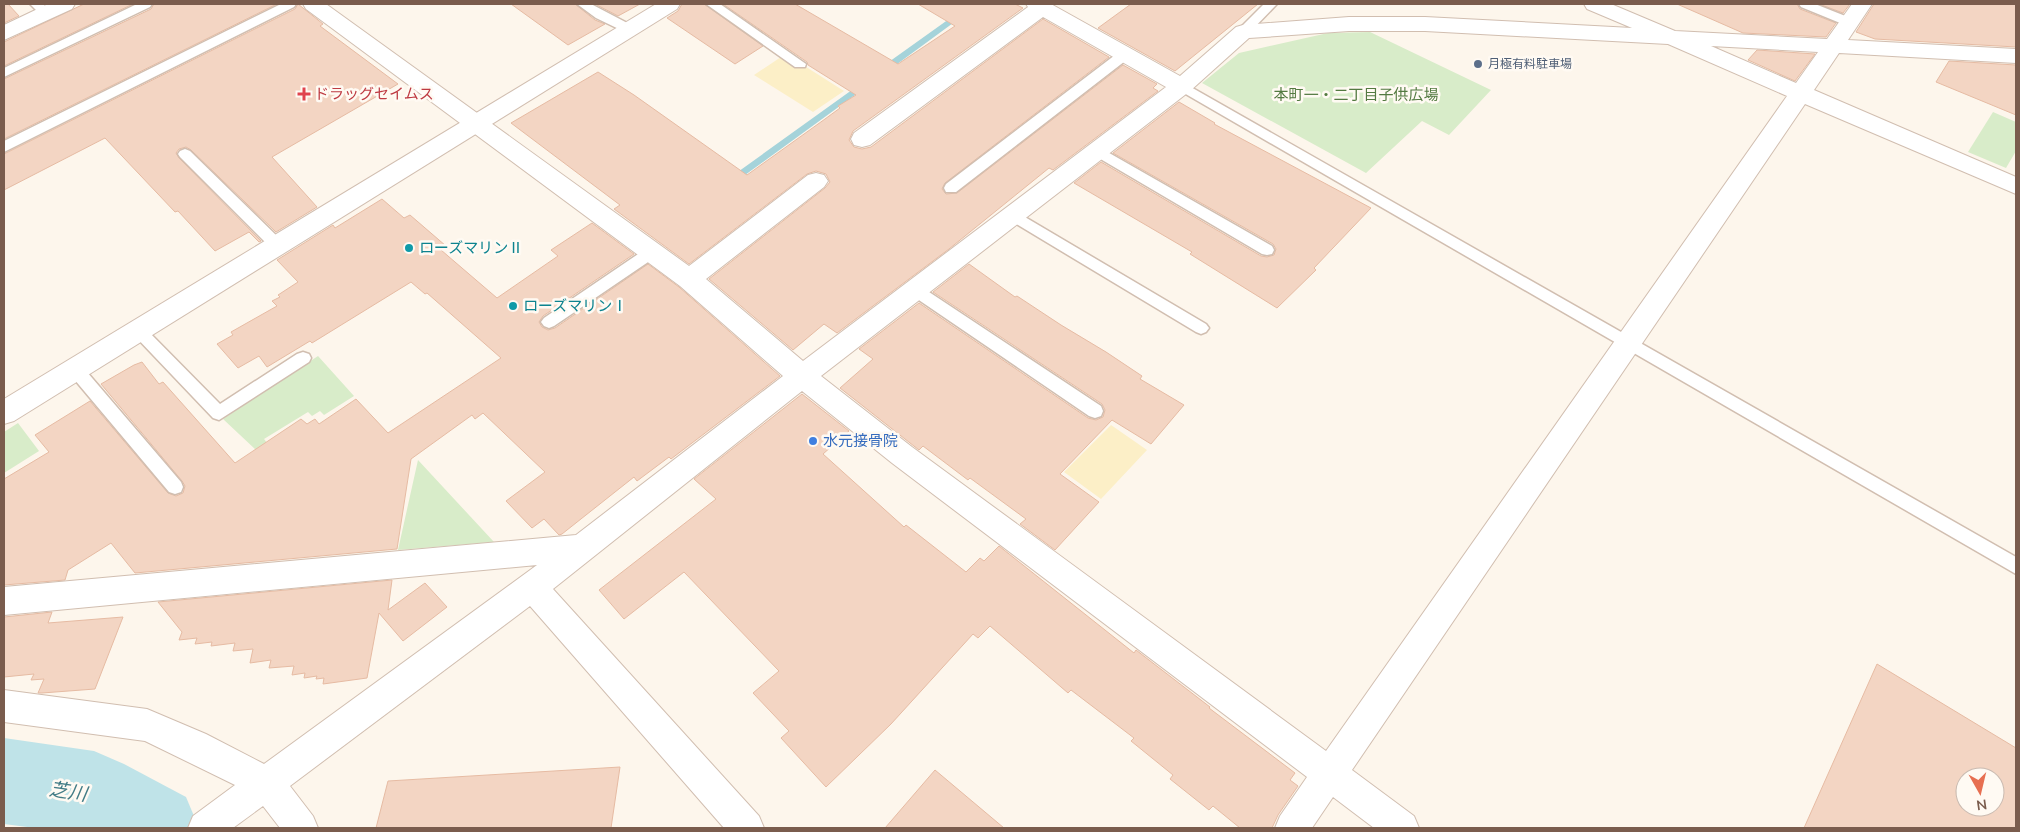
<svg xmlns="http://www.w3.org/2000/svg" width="2020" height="832" viewBox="0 0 2020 832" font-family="Mulish,'Noto Sans JP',sans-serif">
	<rect width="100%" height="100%" fill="#fdf6ec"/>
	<path fill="#d8ecc9" d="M1370 32 1491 90 1449 135 1422 121 1366 173 1202 83 1239 53 1328 33Z
		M1993 112 2016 122V151L2006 168 1968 152Z
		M318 356 354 396 324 415 320 411 312 416 308 412 264 439 268 444 258 452 223 419Z
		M18 423 39 451 4 473V432Z
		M418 460 494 542 398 550Z"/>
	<path fill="#fcefc7" d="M781 57 799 68 803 65 844 91 813 112 754 75Z
		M1111 425 1147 450 1101 499 1064 472Z"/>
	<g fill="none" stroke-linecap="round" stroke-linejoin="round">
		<path fill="#a5d3da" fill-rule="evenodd" d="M970 4H979L885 73H879V69Z
			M863 82 866 83V87L734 183H728L726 181 728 179Z"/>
		<path fill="#bfe3e8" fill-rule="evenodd" d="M4 738 94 751 124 764 186 797 199 828H35L4 824Z"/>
	</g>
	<path fill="#f3d5c3" stroke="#e6bba3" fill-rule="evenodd" d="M4 4H8L19 16 4 23Z
		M84 4H133L4 66V42Z
		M154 4H277L4 139V79L151 9Z
		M298 4 323 24 320 26 398 84 272 157 317 207 276 232 191 150 186 147 179 149 176 153 179 158 261 241 259 242 249 232 215 251 178 211 175 212 105 138 4 190V154L295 9Z
		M511 4H575L595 20 605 24 568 45Z
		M595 4H640L618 16Z
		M682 4H704L763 46 735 64 667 18 678 11Z
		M723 4H795L898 64 955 26 918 4H1015L1023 8 853 131 849 140 854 147 862 149 871 147 1043 19 1109 57 945 183 942 189 946 194 957 193 1123 65 1157 84 1153 88 1158 91 1053 170 1049 168 949 249 837 333 824 324 793 350 709 279 825 188 830 182 826 174 816 171 807 174 689 264 614 209 620 205 511 123 598 72 634 95 747 175 825 119 840 108 838 106 856 95 808 65 807 62Z
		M1131 4H1258L1175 71 1098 28Z
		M1677 4H1797L1800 9 1836 23 1826 37 1743 33Z
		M1819 4H1850L1843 13Z
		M1874 4H2016V47L1875 39 1856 32Z
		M1757 50 1815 54 1795 81 1748 60Z
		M1949 61 2016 65V115L1936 82Z
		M1179 102 1215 123 1214 124 1371 208 1314 268 1316 270 1277 308 1190 254 1192 252 1074 183 1101 162 1261 256 1267 257 1274 255 1276 249 1273 244 1113 153Z
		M382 199 404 218 410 215 446 246 441 250 497 298 558 256 551 250 592 223 634 254 543 316 539 322 542 327 548 330 555 328 648 264 679 287 780 376 671 459 669 457 637 481 634 477 562 534 559 535 544 519 532 528 506 501 545 472 483 413 475 419 472 415 411 459 397 549 135 573 111 543 68 570 65 580 4 585V479L49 452 35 435 90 401 168 493 176 496 183 493 185 486 182 481 101 384 134 365 142 362 159 384 163 382 235 463 301 419 307 424 315 419 319 424 356 399 388 433 501 358 427 293 425 294 411 282 312 343 310 341 267 367 259 356 238 368 217 344 233 335 231 332 277 306 272 301 280 297 278 295 298 282 277 260 333 225 335 228Z
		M969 264 1015 297 1017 296 1061 325 1106 352 1142 376 1140 379 1184 405 1151 444 1112 420 1060 474 1099 502 1055 550 1020 524 1026 519 970 478 968 480 923 446 919 450 840 388 873 359 859 349 919 303 1088 418 1096 420 1103 417 1105 410 1102 404 933 292Z
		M802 394 849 431 823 454 904 527 906 525 966 572 980 558 984 561 999 546 1134 653 1136 650 1210 707 1209 708 1295 773 1290 780 1298 786 1278 815 1272 828H1240L1213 806 1209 810 1170 779 1173 775 1131 741 1134 738 1071 690 1068 693 990 626 978 638 973 634 891 724 826 787 781 738 789 731 753 693 779 671 684 572 624 619 599 590 716 499 694 479Z
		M392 580 388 610 425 583 447 607 403 641 379 613 367 678 323 684 324 678 316 679 317 676 304 678 305 673 292 675 294 666 269 668 271 660 250 663 253 649 233 651 235 643 211 646 212 642 195 644 197 638 179 640 182 632 158 602Z
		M52 612 48 623 123 617 95 689 42 693H38L44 679 31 680 34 674 4 677V617Z
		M1877 664 2016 748V828H1804ZM1965 777H1995V807H1965Z
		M620 767 611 828H376L388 781Z
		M935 770 1004 828H885Z"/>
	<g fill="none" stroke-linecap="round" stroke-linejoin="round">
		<g stroke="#d1beb0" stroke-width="3">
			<path id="service" d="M30 4H43L52 13 46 17 42 16Z
				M137 4H152L150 7 4 77V68Z
				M281 4H296L294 7 4 152V141Z
				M577 4H591L633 26 635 29 629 33 625 32 596 18Z
				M706 4H720L806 64 805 67H795Z
				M1264 4H1277L1247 35H1239L1237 32 1239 29Z
				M1799 4H1815L1853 19 1855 22 1849 26 1845 25 1801 7Z
				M1124 51 1130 55 1129 58 956 192H946L944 188 946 184 1119 52Z
				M1182 82 2016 557V574L1177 89 1175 86 1177 83Z
				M1097 146 1272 246 1274 250 1272 254 1267 255 1262 254 1092 154 1090 151 1092 148Z
				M185 149 190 151 281 240 283 244 281 248 276 249 271 248 180 157 178 154 180 151Z
				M1013 210 1206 324 1209 328 1206 332 1201 334 1196 332 1008 219 1006 215 1008 211Z
				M652 247 657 248 659 252 657 256 554 326 549 328 544 326 541 322 544 318 647 248Z
				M915 284 920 286 1101 406 1103 411 1101 416 1095 418 1089 416 910 294 907 290 910 286Z
				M138 324 143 326 220 404 297 354 303 352 309 354 311 358 309 362 219 420 213 418 133 334 130 330 133 326Z
				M75 363 81 365 181 482 183 487 181 492 175 494 169 492 69 373 67 369 69 365Z"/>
		</g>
		<g stroke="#d1beb0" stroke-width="2">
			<path id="minor" d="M48 4H75L72 9 4 40V25Z
				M303 4H326L689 266 808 175 816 173 824 175 828 181 824 187 706 279 803 361 1166 87 1043 17 870 145 862 147 854 145 851 139 854 133 1028 7 1026 4H1051L1180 76 1236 27 1243 25 1349 17H1425L1632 28 1587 9 1584 4H1611L1675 31 1827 39 1852 4H1872L1848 40 2016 49V63L1839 53 1814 90 2016 177V194L1805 104 1352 770 1414 816 1419 828H1374L1333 797 1312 828H1275L1280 816 1307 777 892 463 802 391 553 589 759 816 764 828H724L530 606 290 786 313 816 318 828H280L263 806 233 828H188L193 816 235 785 145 741 4 722V690L147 709 206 734 264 764 537 565 4 615V587L576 535 783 376 680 286 306 9ZM1349 31H1425L1668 44 1787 96 1326 751 912 447 821 376 1190 91 1249 38ZM1711 46 1818 52 1796 83Z"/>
		</g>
		<g stroke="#d1beb0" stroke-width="2">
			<path id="tertiary" d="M656 4H680L677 9 14 421 4 424V399Z"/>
		</g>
		<use href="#service" fill="#fff" fill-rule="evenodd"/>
		<use href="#minor" fill="#fff" fill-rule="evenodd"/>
		<use href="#tertiary" fill="#fff" fill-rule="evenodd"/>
	</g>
	<circle fill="#5c6f8a" stroke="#fffaf3" stroke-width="2" cx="1478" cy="64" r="5"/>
	<path fill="#e0444e" stroke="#fffaf3" stroke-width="2" d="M301.5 86.5h5v5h5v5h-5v5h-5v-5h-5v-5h5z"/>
	<g fill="#0f9aa8" stroke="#fffaf3" stroke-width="2">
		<circle cx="409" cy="248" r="5"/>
		<circle cx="513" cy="306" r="5"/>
	</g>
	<circle fill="#3f7fe0" stroke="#fffaf3" stroke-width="2" cx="813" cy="441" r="5"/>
	<g text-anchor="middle" stroke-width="5" stroke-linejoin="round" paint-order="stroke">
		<g font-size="12" fill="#4e5e75" stroke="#fffaf3" text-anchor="start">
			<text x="1488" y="68">月極有料駐車場</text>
		</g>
		<g font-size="15" fill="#be3a42" stroke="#fffaf3" text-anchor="start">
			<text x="314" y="99">ドラッグセイムス</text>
		</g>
		<g font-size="15" fill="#537a41" stroke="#fffaf3">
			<text x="1356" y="100">本町一・二丁目子供広場</text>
		</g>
		<g font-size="15" fill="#0d838f" stroke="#fffaf3" text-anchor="start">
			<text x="419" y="253">ローズマリンⅡ</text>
			<text x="523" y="311">ローズマリンⅠ</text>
		</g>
		<g font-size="15" fill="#366cbe" stroke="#fffaf3" text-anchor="start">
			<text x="823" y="446">水元接骨院</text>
		</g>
		<g font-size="19" font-style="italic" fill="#437c86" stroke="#fffaf3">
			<text transform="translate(68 791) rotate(9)" y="7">芝川</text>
		</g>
	</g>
	<rect width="2020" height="832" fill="none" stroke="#7a5c4d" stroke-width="10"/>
	<g transform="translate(1980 792) rotate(172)"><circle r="24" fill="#fffaf3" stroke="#cabbb1"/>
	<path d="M0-4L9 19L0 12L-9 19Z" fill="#e76f51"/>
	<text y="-8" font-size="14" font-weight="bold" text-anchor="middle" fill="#7a5c4d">N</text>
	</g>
</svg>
